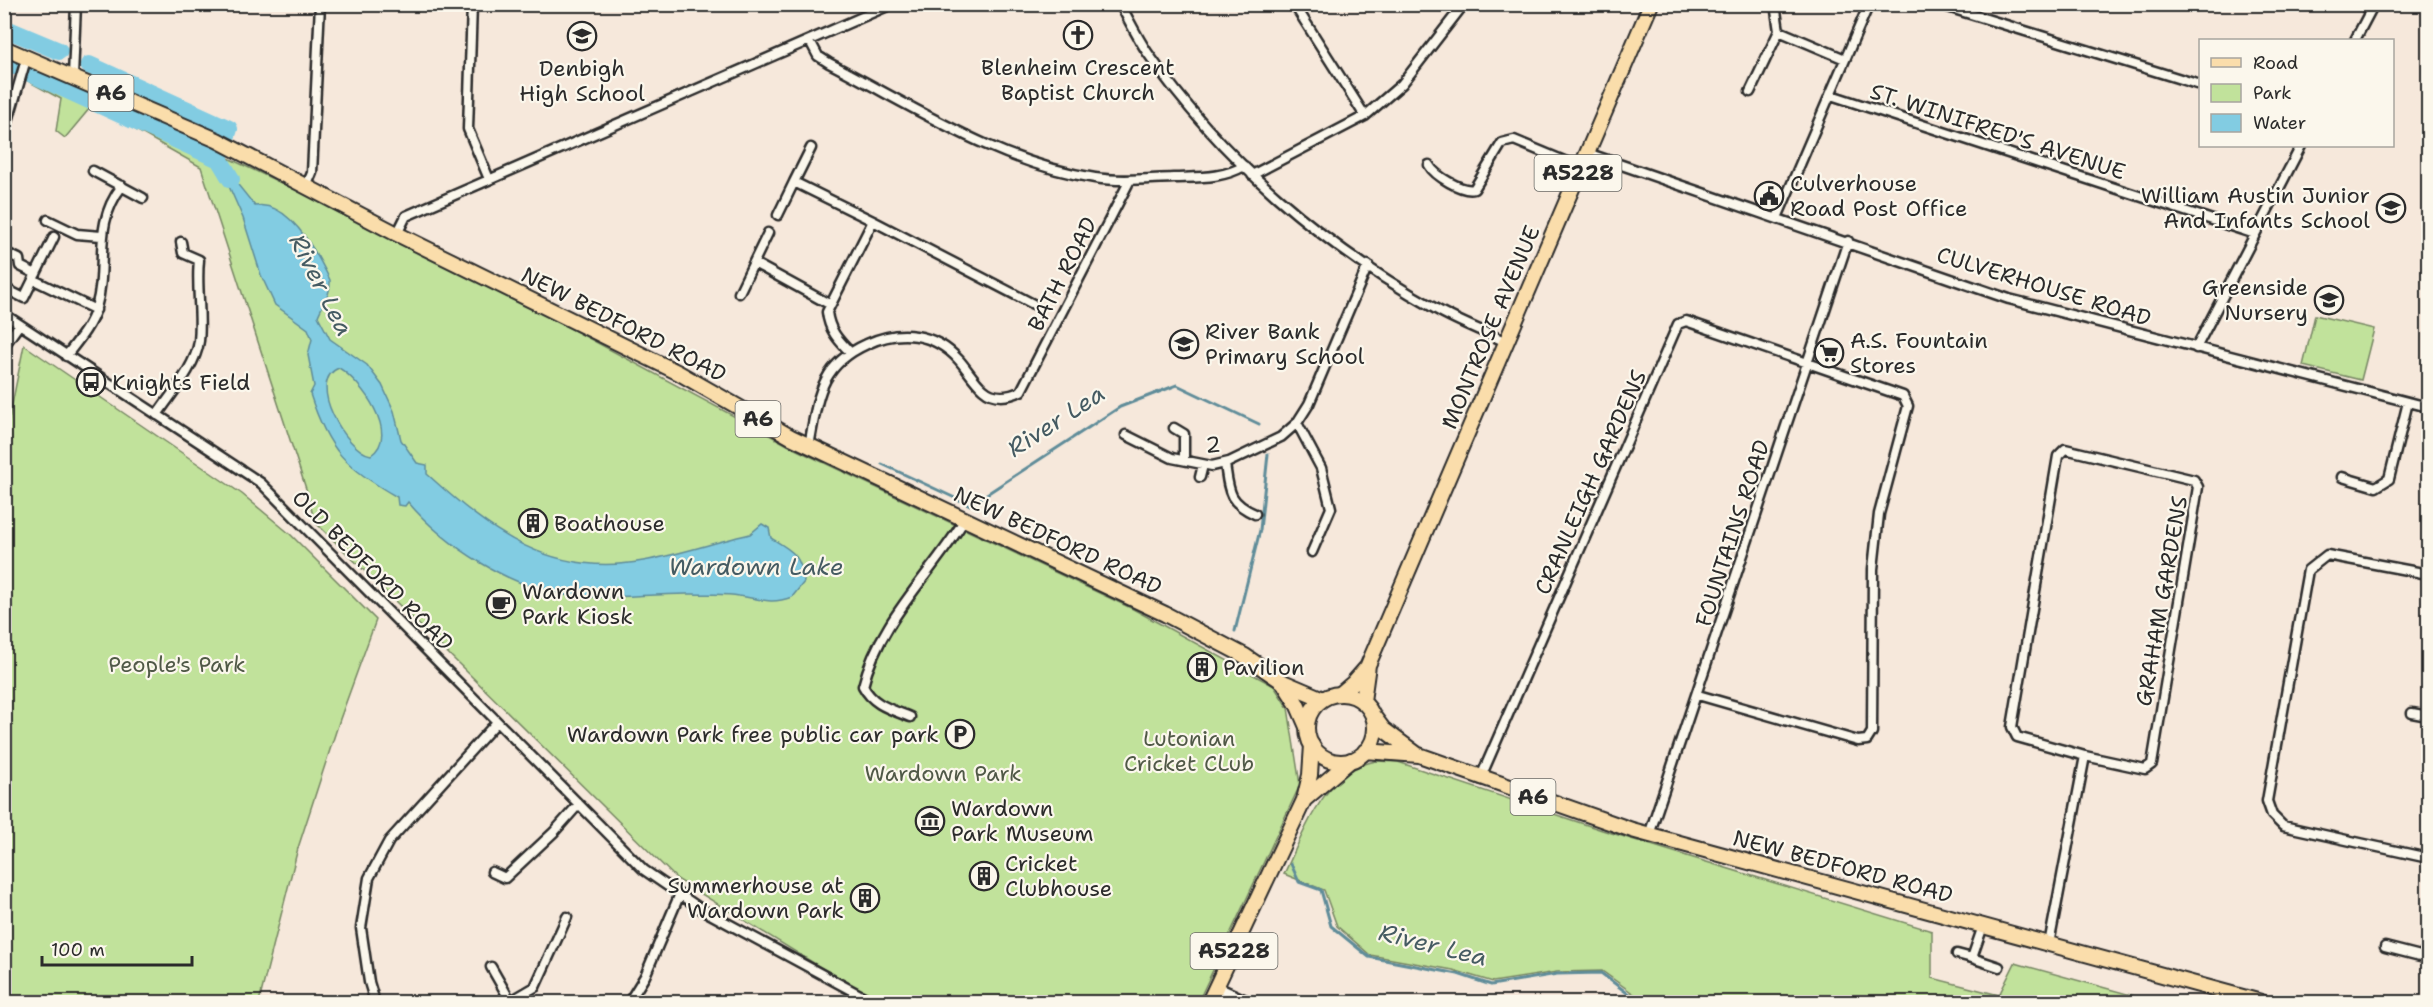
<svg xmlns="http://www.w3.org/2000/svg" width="2433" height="1007" viewBox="0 0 2433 1007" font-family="'Shantell Sans',sans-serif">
	<rect width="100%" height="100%" fill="#f6e8db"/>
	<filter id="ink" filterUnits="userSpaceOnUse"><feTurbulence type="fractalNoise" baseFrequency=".0167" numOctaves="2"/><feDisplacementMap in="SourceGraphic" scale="12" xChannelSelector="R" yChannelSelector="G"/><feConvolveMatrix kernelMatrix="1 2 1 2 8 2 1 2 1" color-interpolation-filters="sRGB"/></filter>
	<g filter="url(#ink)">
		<path fill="#c1e29b" stroke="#768663" stroke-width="1.5" d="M30 75 196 154 192 141 432 254 795 449 1133 609 1274 686 1288 708 1300 785 1198 1002H877L677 879 314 521 309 498 201 167 113 117 90 108 65 138 56 131 61 99 26 80Z
			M2315 315 2374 329 2361 380 2303 366Z
			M24 345 242 494 290 534 376 620 340 719 298 848 259 1002H5L4 444Z
			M1376 761 1398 762 1602 830 1932 931V978L1999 995 2015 963 2156 1002H1645L1602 971 1557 972 1493 982 1453 970 1370 955 1337 926 1324 890 1284 874C1304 833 1324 770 1376 761Z"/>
		<path fill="#82cce2" stroke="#5f8c99" stroke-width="1.5" fill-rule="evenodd" d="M211 155 226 163 230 175 255 206C289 199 318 255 330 280 331 295 323 303 318 316L330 339 367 365 382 385 394 411 401 440 417 463 427 465V474C491 532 551 578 643 561 679 555 715 542 750 534L762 524 769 528 771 538C793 551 801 555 804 582L792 597C770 605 761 599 739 596 725 593 709 595 694 594 653 593 612 600 571 596 513 590 445 546 408 502L405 506 398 505 397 497C346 468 328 450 310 394L314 386 308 355 312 339 308 329 275 305 261 275 243 218 220 166 211 160ZM339 368C361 381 401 435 371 455 346 451 305 380 339 368Z"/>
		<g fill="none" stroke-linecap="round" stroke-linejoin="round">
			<path stroke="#5f8c99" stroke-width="3" d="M882 464 970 505 1120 407 1177 385 1259 424
				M1235 631 1260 530 1268 454
				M1291 864 1299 882 1321 890 1331 926 1369 957 1458 974 1491 985 1557 974 1601 973 1639 1002"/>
			<path stroke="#82cce2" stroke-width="18" d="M4 28 59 51
				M4 62 14 66
				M89 65 229 129 219 159 231 179
				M30 73 219 159"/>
			<g stroke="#2b2b2b" stroke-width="13">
				<path id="minor" d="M472 4 468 129 489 179
					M1120 4C1129 20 1137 37 1147 52 1221 159 1323 246 1436 309 1459 322 1483 331 1506 342
					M1294 4 1365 116
					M1775 4 1779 31
					M1938 4 2200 85
					M2355 40 2374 4
					M810 41 818 56 829 63C913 106 1000 164 1095 178 1121 182 1147 179 1173 178 1197 177 1222 179 1244 166
					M73 77 76 4
					M1750 92 1779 31 1845 59
					M1831 95 2255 234
					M4 135 27 56
					M811 148 794 182 873 221
					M1587 153 2009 299 2428 407
					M1429 165C1435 176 1462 192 1474 189L1502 143 1514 140 1581 168
					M93 171 143 198
					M1252 175 1365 116 1402 84 1464 4
					M306 187 312 173 320 4
					M778 215 794 182
					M1777 218 1869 4
					M48 220 77 234 101 236
					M397 234 406 216 892 4
					M4 252 19 259 20 266 36 274
					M754 263 829 304
					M34 280 96 310
					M8 290 24 298 54 237
					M739 293 768 233
					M4 314 261 483 644 870 701 909 873 1002
					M4 346 19 325
					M2196 348 2301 146
					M850 352C838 340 829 330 827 312L873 221 1033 304
					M66 356C77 342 91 326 96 308 109 264 91 226 122 186
					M157 415C171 394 196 366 199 341 202 314 196 287 199 260L183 253 181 242
					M1174 428 1184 434V458
					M1126 435 1172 458 1212 466 1229 462 1281 437 1297 423
					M809 446C818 399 818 366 867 344 899 329 934 332 959 360 967 369 974 381 983 389 994 399 1009 397 1021 391L1130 180
					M1225 464C1229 491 1228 502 1255 514
					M1200 477 1203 465
					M2342 477 2376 487 2389 479 2408 402
					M1312 552 1331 508 1321 468 1297 423 1309 404 1368 265
					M2428 574 2327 555 2308 570 2267 801 2272 815 2283 826 2428 858
					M2412 713 2428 716
					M910 717C890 709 873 705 863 686 879 621 931 575 965 519
					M1480 779 1678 324 1686 321 1903 396 1908 406 1879 514 1873 569 1872 732 1867 740 1858 741 1698 695
					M1649 835 1848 241
					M492 872 505 878 554 832 578 805
					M1983 926 1972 958 1999 967
					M2049 944 2085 756 2145 769 2152 764 2198 487 2194 480 2065 449 2058 456 2012 727 2017 737 2085 756
					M2385 947 2428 958
					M1957 954 1972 958
					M491 967 511 1002
					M1217 987 1250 1002
					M511 1001 535 987 567 917
					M375 1002 369 982 361 928 369 878 389 841 497 722
					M629 1002 645 976 679 896"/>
			</g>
			<g stroke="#2b2b2b" stroke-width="18">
				<path id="primary" d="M1340 694 1353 683 1367 667
					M1363 701 1368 665 1651 4
					M1304 800 1351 760
					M1209 1002 1304 800 1310 775 1312 745"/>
			</g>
			<g stroke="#2b2b2b" stroke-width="18">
				<path id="trunk" d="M4 48 217 140 397 234 679 373 791 437 1165 614 1245 656 1283 682 1323 699
					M1283 682 1297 704 1307 727
					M1307 728a34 34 0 1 1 68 0a34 34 0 1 1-68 0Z
					M1374 717 1383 729 1418 755
					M1365 751 1419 755 1632 830 2261 1002"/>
			</g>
			<use href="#minor" stroke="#fbf7ec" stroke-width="8"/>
			<use href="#primary" stroke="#faddab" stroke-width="14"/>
			<use href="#trunk" stroke="#faddab" stroke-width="14"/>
		</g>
	</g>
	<defs>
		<g id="church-ring" transform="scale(1.5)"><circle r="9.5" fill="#fbf7ec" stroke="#2b2b2b" stroke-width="1.5"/><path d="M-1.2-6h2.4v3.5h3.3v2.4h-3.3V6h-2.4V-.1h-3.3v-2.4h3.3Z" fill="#2b2b2b"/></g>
		<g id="school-ring" transform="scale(1.5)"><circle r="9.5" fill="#fbf7ec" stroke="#2b2b2b" stroke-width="1.5"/><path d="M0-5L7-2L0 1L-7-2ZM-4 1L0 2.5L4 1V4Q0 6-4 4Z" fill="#2b2b2b"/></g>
		<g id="civic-ring" transform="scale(1.5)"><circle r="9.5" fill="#fbf7ec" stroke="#2b2b2b" stroke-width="1.5"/><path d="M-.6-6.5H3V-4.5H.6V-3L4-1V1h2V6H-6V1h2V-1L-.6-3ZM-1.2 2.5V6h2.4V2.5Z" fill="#2b2b2b"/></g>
		<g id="supermarket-ring" transform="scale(1.5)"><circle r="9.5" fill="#fbf7ec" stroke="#2b2b2b" stroke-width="1.5"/><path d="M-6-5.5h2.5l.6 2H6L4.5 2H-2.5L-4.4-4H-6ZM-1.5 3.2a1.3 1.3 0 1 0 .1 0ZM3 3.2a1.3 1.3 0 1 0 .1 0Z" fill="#2b2b2b"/></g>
		<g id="bus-ring" transform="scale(1.5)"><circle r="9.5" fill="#fbf7ec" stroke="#2b2b2b" stroke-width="1.5"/><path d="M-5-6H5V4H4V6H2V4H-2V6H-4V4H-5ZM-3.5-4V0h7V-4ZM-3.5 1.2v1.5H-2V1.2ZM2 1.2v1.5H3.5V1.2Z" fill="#2b2b2b"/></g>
		<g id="building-ring" transform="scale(1.5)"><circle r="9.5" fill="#fbf7ec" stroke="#2b2b2b" stroke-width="1.5"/><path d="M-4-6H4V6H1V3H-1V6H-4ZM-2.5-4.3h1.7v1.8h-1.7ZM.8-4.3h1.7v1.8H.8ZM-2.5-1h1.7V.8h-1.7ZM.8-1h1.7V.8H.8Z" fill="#2b2b2b"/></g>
		<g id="cafe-ring" transform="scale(1.5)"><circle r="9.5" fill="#fbf7ec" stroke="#2b2b2b" stroke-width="1.5"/><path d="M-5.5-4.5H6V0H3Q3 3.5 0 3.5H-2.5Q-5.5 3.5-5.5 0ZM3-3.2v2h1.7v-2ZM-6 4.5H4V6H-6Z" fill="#2b2b2b"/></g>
		<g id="parking-ring" transform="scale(1.5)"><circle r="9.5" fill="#fbf7ec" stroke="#2b2b2b" stroke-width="1.5"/><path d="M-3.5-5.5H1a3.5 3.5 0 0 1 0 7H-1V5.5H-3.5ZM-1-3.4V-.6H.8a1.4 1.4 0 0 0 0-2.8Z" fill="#2b2b2b"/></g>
		<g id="museum-ring" transform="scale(1.5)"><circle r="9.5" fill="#fbf7ec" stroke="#2b2b2b" stroke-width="1.5"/><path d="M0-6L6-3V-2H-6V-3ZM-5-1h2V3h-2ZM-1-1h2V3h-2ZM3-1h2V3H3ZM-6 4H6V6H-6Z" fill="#2b2b2b"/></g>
	</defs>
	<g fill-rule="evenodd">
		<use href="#church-ring" x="1078" y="35"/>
		<use href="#school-ring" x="582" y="36"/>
		<use href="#civic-ring" x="1769" y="196"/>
		<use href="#school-ring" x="2391" y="208"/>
		<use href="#school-ring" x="2329" y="300"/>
		<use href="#school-ring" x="1184" y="344"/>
		<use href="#supermarket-ring" x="1829" y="353"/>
		<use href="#bus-ring" x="91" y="382"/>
		<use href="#building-ring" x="533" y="523"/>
		<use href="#cafe-ring" x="501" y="604"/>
		<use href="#building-ring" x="1202" y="667"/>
		<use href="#parking-ring" x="960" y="734"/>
		<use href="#museum-ring" x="930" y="821"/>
		<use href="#building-ring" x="984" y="876"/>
		<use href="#building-ring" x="865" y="898"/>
	</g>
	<g text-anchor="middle" stroke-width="4.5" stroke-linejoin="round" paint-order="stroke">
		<g fill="#fbf7ec" stroke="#696865" stroke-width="1.5">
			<rect x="88.5" y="75" width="45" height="36" rx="4.5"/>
			<rect x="1534.5" y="155" width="87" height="36" rx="4.5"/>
			<rect x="735.5" y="401" width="45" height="36" rx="4.5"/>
			<rect x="1510.5" y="779" width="45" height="36" rx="4.5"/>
			<rect x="1190.5" y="933" width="87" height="36" rx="4.5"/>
		</g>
		<g font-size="21" font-weight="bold" fill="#2b2b2b">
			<text x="111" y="100">A6</text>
			<text x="1578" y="180">A5228</text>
			<text x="758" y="426">A6</text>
			<text x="1533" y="804">A6</text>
			<text x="1234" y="958">A5228</text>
		</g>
		<g font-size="22" fill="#2b2b2b" stroke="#fbf7ec" text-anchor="start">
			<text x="1078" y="75" text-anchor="middle">Blenheim Crescent<tspan x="1078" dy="25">Baptist Church</tspan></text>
			<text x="582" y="76" text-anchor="middle">Denbigh<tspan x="582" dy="25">High School</tspan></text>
			<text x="1790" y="191">Culverhouse<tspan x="1790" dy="25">Road Post Office</tspan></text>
			<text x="2370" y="203" text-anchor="end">William Austin Junior<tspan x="2370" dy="25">And Infants School</tspan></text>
			<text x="2308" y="295" text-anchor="end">Greenside<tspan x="2308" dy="25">Nursery</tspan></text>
			<text x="1205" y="339">River Bank<tspan x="1205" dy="25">Primary School</tspan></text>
			<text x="1850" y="348">A.S. Fountain<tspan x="1850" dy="25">Stores</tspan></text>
			<text x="112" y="390">Knights Field</text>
			<text x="554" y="531">Boathouse</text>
			<text x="522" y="599">Wardown<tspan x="522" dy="25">Park Kiosk</tspan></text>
			<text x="1223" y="675">Pavilion</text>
			<text x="939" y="742" text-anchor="end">Wardown Park free public car park</text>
			<text x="951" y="816">Wardown<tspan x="951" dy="25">Park Museum</tspan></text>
			<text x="1005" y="871">Cricket<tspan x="1005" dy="25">Clubhouse</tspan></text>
			<text x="844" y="893" text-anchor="end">Summerhouse at<tspan x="844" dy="25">Wardown Park</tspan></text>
		</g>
		<g font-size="22" fill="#2b2b2b" stroke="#fbf7ec">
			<text transform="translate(1998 131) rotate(18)" y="8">ST. WINIFRED'S AVENUE</text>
			<text transform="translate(1062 274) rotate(-63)" y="8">BATH ROAD</text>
			<text transform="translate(2044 286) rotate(17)" y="8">CULVERHOUSE ROAD</text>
			<text transform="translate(624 324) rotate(27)" y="8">NEW BEDFORD ROAD</text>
			<text transform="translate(1490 327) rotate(-67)" y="8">MONTROSE AVENUE</text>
			<text transform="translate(1213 444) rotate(-3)" y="8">2</text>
			<text transform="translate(1590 482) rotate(-66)" y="8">CRANLEIGH GARDENS</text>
			<text transform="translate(1732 533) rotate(-72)" y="8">FOUNTAINS ROAD</text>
			<text transform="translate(1058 540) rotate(25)" y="8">NEW BEDFORD ROAD</text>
			<text transform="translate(373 570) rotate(45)" y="8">OLD BEDFORD ROAD</text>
			<text transform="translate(2161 601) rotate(-80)" y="8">GRAHAM GARDENS</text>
			<text transform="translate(1843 866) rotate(15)" y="8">NEW BEDFORD ROAD</text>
		</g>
		<g font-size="22" fill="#505947" stroke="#fbf7ec">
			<text x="177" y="672">People's Park</text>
			<text x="1189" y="746">Lutonian<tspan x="1189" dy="25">Cricket CLub</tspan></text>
			<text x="943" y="781">Wardown Park</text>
		</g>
		<g font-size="24" font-style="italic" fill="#455b62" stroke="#fbf7ec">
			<text transform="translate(321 285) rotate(63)" y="8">River Lea</text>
			<text transform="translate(1056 421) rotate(-33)" y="8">River Lea</text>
			<text x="756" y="575">Wardown Lake</text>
			<text transform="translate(1433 945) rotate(14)" y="8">River Lea</text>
		</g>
	</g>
	<rect width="2433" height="1007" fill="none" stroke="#fbf7ec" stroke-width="24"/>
	<rect x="12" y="12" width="2409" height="983" fill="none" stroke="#2b2b2b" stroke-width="2" filter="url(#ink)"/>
	<rect x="2199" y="39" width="195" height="108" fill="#fbf7ec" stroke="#a8a59f" stroke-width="1.5"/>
	<rect x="2211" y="58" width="30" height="9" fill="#faddab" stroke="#a8a59f" stroke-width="1.5"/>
	<text x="2253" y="69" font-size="18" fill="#2b2b2b">Road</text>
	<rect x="2211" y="84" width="30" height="18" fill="#c1e29b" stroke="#a8a59f" stroke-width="1.5"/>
	<text x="2253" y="99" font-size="18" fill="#2b2b2b">Park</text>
	<rect x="2211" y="114" width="30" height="18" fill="#82cce2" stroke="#a8a59f" stroke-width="1.5"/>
	<text x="2253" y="129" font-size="18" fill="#2b2b2b">Water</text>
	<path d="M42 956v9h150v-9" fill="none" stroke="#2b2b2b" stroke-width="3"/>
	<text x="51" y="956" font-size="18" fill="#2b2b2b" stroke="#fbf7ec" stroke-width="4.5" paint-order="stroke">100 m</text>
</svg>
